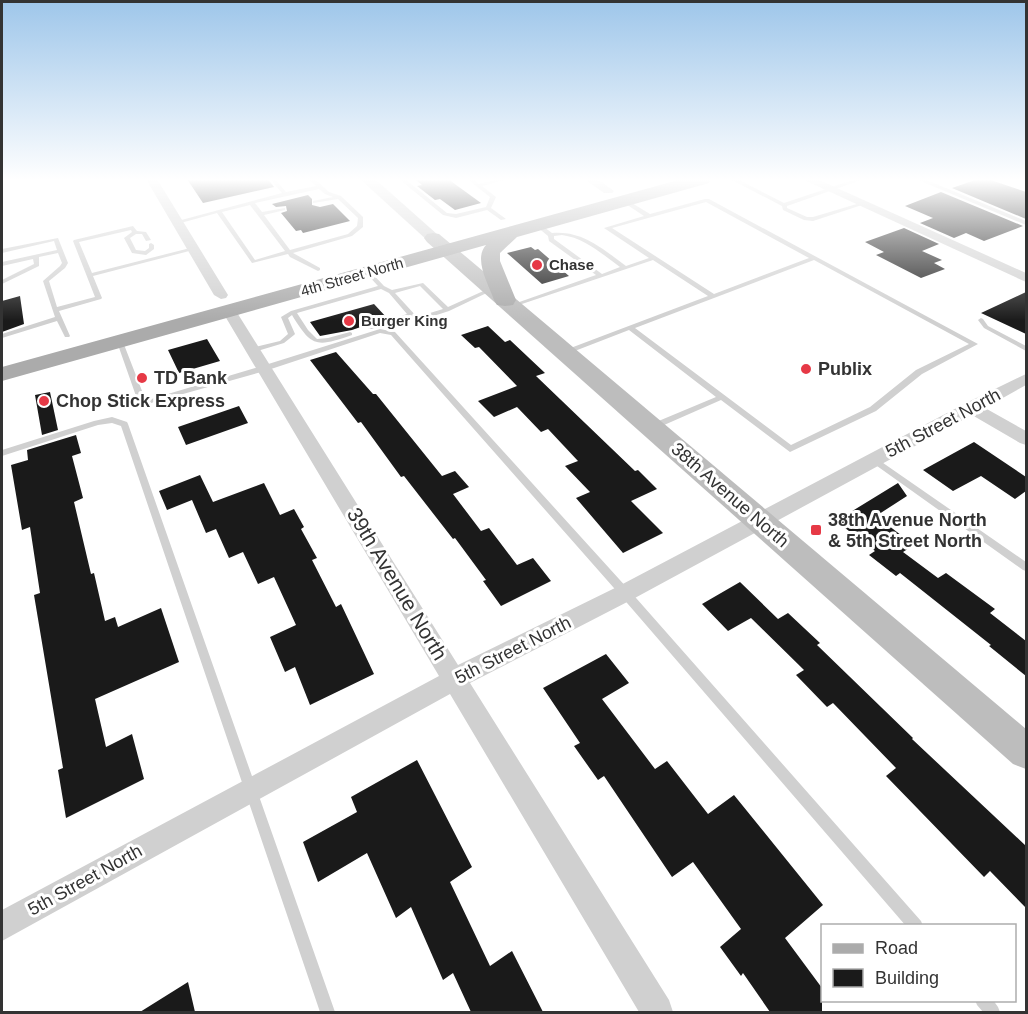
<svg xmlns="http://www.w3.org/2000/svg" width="1028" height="1014" viewBox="0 0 1028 1014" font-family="Arial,sans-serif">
	<rect width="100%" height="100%" fill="#fff"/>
	<path fill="#1a1a1a" d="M187 179H268L274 187 203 203Z
		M415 179H448L481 203 455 210 440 199 435 200 417 186 422 185Z
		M978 179H988L1026 192V219L952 188Z
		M941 192 1023 226 984 241 966 233 954 238 920 223 933 218 905 206Z
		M308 195 312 199V205L320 207 333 204 350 221 303 233 301 230 296 231 281 213 287 211 286 206 276 207 272 204Z
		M904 228 939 244 922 251 942 260 934 263 945 269 921 278 876 255 884 252 865 242Z
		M531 247 535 250 538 249 569 276 542 284 507 253Z
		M1026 292V334L981 313Z
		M20 296 24 324 2 332V301Z
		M374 304 387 318 352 330 320 336 310 322Z
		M488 326 505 342 510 340 545 373 536 376 635 471 638 470 657 489 631 501 663 533 623 553 576 498 590 492 565 466 578 461 548 429 541 432 517 407 494 417 478 401 517 386 479 347 475 348 461 335Z
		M207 339 220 361 179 373 168 350Z
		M336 352 373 394H376L442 476 455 471 469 487 453 494 481 531 489 528 517 565 533 558 551 581 501 606 483 581 486 580 455 538 453 539 404 476 401 477 361 422 358 423 310 360Z
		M50 392 58 430 42 435 35 395Z
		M239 406 248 423 186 445 178 427Z
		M76 435 81 453 72 456 83 498 74 502 91 574 94 573 105 621 115 617 118 627 161 608 179 662 95 699 106 747 132 734 144 779 66 818 58 770 63 768 34 595 40 593 30 527 22 530 11 465 28 460 27 450Z
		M974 442 1026 477V491L1015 499 981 476 953 491 923 470Z
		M200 475 213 502 264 483 280 515 294 509 304 527 301 529 317 558 312 560 336 607 341 604 374 674 310 705 295 667 285 672 270 637 296 625 274 577 258 584 243 552 229 558 216 529 206 533 192 500 167 510 159 491Z
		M898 483 907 496 876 516 914 545 903 552 938 578 946 573 995 609 990 613 1026 641V676L989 646 991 645 900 573 896 576 869 555 875 551 836 521Z
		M740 582 778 619 788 613 820 643 817 645 913 738 912 739 1026 846V908L990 871 984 877 886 776 896 768 833 703 827 707 796 675 804 670 751 618 728 631 702 604Z
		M606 654 629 683 602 699 655 769 667 761 708 814 734 795 823 905 785 938 822 988V1012H770L743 973 741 976 720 947 741 929 693 862 672 877 604 776 598 780 574 746 580 743 543 688Z
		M417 760 472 867 450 882 490 966 512 951 543 1012H471L453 973 443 980 411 907 396 918 367 853 318 882 303 842 357 812 351 797Z
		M188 982 195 1012H140Z"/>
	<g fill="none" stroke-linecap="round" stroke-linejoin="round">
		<path fill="#d0d0d0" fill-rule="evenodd" d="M270 179H275L286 192 316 186 309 179H315L329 192 341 196 363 217V227L352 236 293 253 320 268V270L318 271 290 257 288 254 252 263 217 213 177 224 174 222 282 193ZM319 189 325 194 333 197 313 201V203L338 199 358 218 357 226 348 234 290 250 264 215 285 210V208L262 212 255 203ZM250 205 285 251 255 260 222 212Z
			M399 179H405L447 213 456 214 486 207 490 197 467 179H473L479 184 498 179H508L482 186 496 197 491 208 506 219 501 220 487 210 456 218 443 215Z
			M730 179H737L784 203 856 179H864L787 206V208L807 217H813L860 203 865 204 813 221 804 220 783 210 782 206Z
			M916 179H924L1026 221V225Z
			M705 199H709L978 344 922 374 876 411 790 452 721 400 655 429H649L648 427 649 425 716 397 629 330 567 354H564L560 352 708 296 653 260 513 307 508 306 596 275 549 241 548 236 536 226V224H540L552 233C582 230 603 249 626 266L649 258 604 228 644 216 623 202V200H627L650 214ZM706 202 809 258 714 294 612 228ZM562 235C585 238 602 254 620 267L602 274 554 239V236ZM814 260 969 344 916 370 870 407 791 445 635 328Z
			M133 226 137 231 146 232 151 240 146 241 142 234H136L130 238 136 250 145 251 149 248V244L151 243 154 245V249L146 255 132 253 124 238 132 232 131 230 79 242 92 273 194 247 197 249 93 276 102 298 101 299 59 311 70 336 69 337H65L57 321 2 338V334L55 317 43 281 60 266 62 263 58 253 39 257V266L2 284V280L34 264 33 259 2 266V262L57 250 54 241 2 253V249L58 238 68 263 65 268 49 281 57 307 95 297 73 241 74 240Z
			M366 271H370L384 286 392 290 423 283 448 307 490 288 495 289 449 311 418 321H414L410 317 372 329H368V327L407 314 389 293 381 289 297 313 308 330 317 339 328 338 350 332 352 333V335C317 347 312 348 292 315L288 318 295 334 294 335 284 343 254 352H251V348L280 341 288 334 281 317 291 311 378 286 366 273ZM420 286 443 309 417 317 395 293Z
			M981 318 983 319 988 326 1026 346V351L984 328 978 320Z
			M380 329 395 332 629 590 921 921 923 926H906L621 596 391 335 380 333 268 370 151 403 139 401 136 396 117 342 120 340 123 342 144 396 151 399 262 366Z
			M112 417 127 422 128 424 335 1012H320L121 426 112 423 98 425 2 456V450L94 421Z
			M873 456 1026 562V571L1023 570 870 461 869 459 870 457Z
			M975 1000H993L998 1007 1000 1012H983L977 1005Z"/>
		<path fill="#d0d0d0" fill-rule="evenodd" d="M146 179H157L228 295 226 298 221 299 214 295Z
			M584 179H597L614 191 612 193H604Z
			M802 179H817L1026 273V282Z
			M229 307 236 311 458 665 617 587 966 403 1026 374V385L985 408 1026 431V445L1020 443 972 415 633 599 470 683 669 1000 673 1012H639L450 694 2 941V910L439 676 222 311Z"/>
		<path fill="#d0d0d0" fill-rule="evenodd" d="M360 179H375L438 235 441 238 438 241H428Z"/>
		<path fill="#bdbdbd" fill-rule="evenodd" d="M433 233 439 234 1026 729V769L1013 764 427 242 424 238 427 234Z"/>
		<path fill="#ababab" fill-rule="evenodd" d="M682 179H711L709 183 517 237 500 253V261L516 300 513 305 505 306 497 305 494 300C489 285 473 259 486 245L2 381V367Z"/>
	</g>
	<linearGradient id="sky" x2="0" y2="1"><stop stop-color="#9ec6ea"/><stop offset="0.56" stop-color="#fff"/><stop offset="1" stop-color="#fff" stop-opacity="0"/></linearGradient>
	<rect width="1028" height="321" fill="url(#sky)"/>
	<g fill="#e63946" stroke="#fff" stroke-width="2">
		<circle cx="537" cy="265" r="6"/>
		<circle cx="349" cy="321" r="6"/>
		<circle cx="806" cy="369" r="6"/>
		<circle cx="142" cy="378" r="6"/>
		<circle cx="44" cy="401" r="6"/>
		<rect x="810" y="524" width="12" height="12" rx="3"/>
	</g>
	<g text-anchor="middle" stroke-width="6" stroke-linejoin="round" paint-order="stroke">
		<g font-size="15" font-weight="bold" fill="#333" stroke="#fff" text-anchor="start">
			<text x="549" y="270">Chase</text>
			<text x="361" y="326">Burger King</text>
		</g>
		<g font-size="15" fill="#333" stroke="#fff">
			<text transform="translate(352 277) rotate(-16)" y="5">4th Street North</text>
		</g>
		<g font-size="18" font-weight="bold" fill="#333" stroke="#fff" text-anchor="start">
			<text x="818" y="375">Publix</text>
			<text x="154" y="384">TD Bank</text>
			<text x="56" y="407">Chop Stick Express</text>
			<text x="828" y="526">38th Avenue North<tspan x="828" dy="21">&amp; 5th Street North</tspan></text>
		</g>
		<g font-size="18" fill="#333" stroke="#fff">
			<text transform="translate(943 423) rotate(-28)" y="6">5th Street North</text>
			<text transform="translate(730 495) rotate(41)" y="6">38th Avenue North</text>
			<text transform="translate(513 650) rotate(-27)" y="6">5th Street North</text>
			<text transform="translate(85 880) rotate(-29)" y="6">5th Street North</text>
		</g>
		<g font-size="21" fill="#333" stroke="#fff">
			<text transform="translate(397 584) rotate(59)" y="7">39th Avenue North</text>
		</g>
	</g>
	<rect width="1028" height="1014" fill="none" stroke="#333333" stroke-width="6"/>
	<rect x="821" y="924" width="195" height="78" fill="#ffffff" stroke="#adadad" stroke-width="1.5"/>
	<rect x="833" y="944" width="30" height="9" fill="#ababab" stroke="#adadad" stroke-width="1.5"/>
	<text x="875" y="954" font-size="18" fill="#333333">Road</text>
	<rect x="833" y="969" width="30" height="18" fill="#1a1a1a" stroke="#adadad" stroke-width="1.5"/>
	<text x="875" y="984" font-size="18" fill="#333333">Building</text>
</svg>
